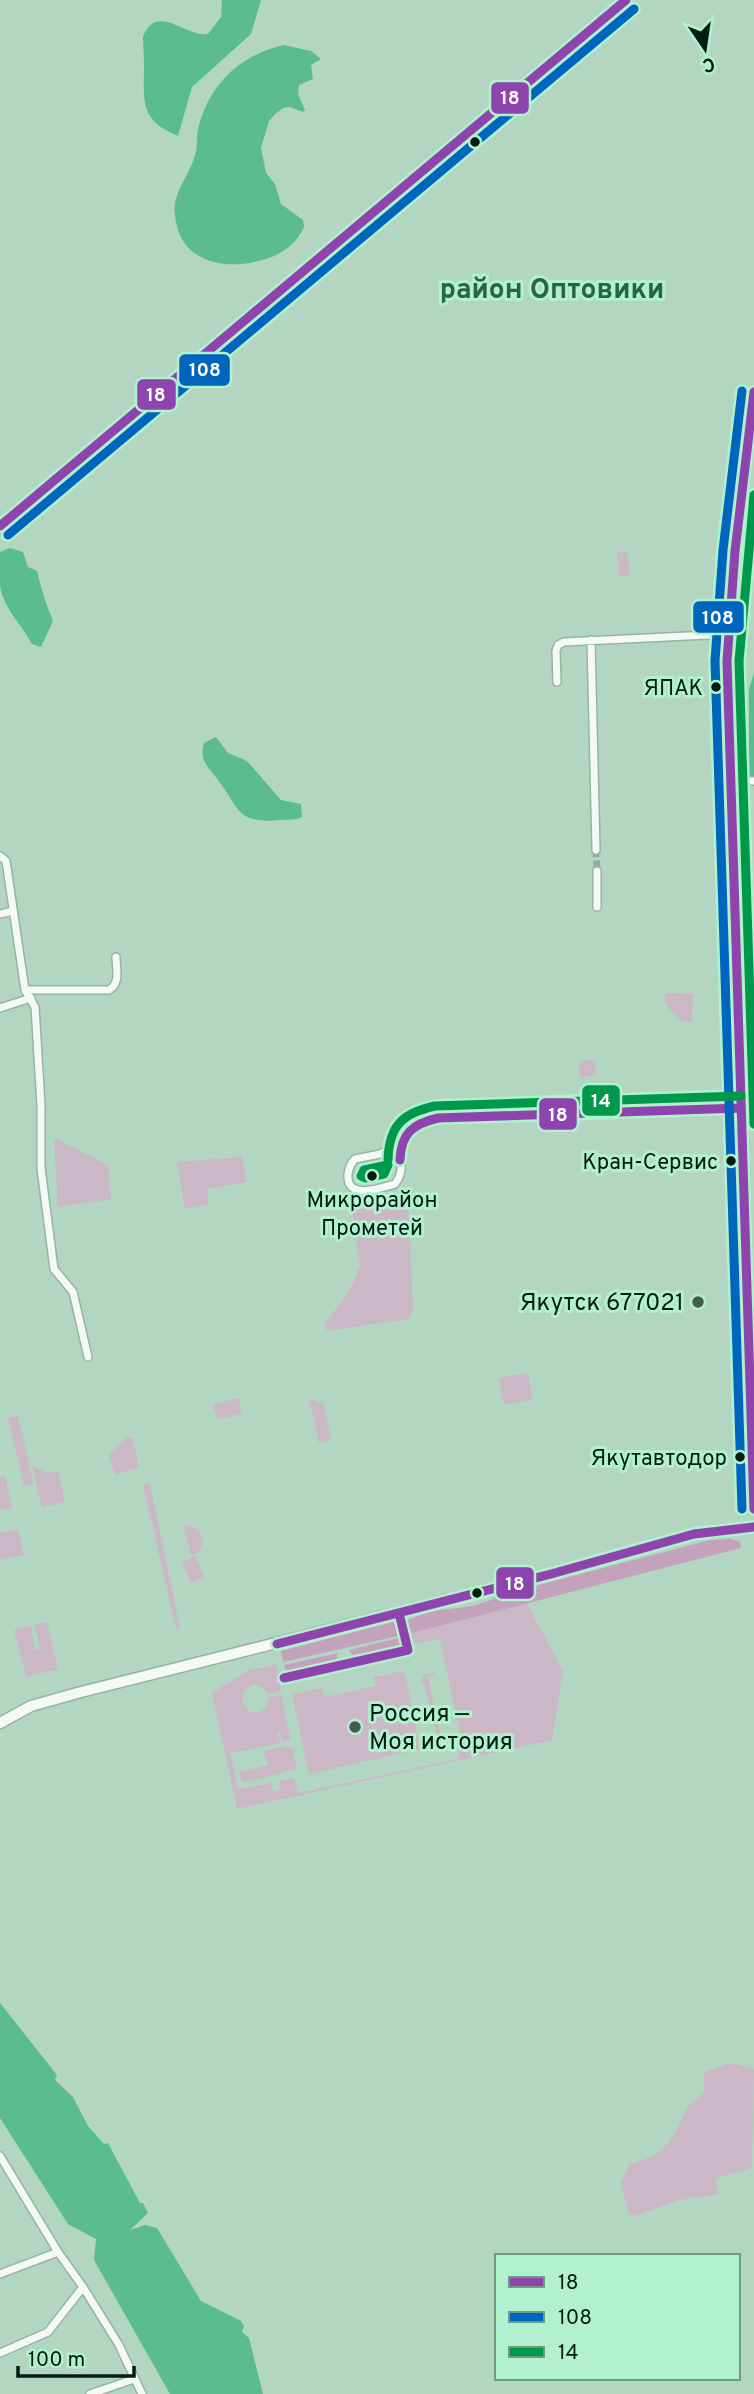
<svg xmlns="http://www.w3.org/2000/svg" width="754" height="2394" viewBox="0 0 754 2394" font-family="Overpass,sans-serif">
	<rect width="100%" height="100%" fill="#b3d6c2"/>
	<path fill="#cbb8c6" d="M627 552 630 575 619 576 617 553Z
		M666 993 693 994 692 1022H682L665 1004Z
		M595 1060 596 1076 580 1077 579 1061Z
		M572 1121 573 1131 570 1133H550L549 1122Z
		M54 1138 108 1165 111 1199 58 1207Z
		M242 1157 247 1182 207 1189 209 1205 185 1209 177 1162Z
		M403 1191 408 1195 413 1309 409 1319 327 1331 325 1324 351 1288 360 1266 352 1211 358 1202Z
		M528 1373 533 1399 504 1405 499 1378Z
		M239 1398 242 1414 217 1419 213 1404Z
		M309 1399 324 1404 331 1440 319 1443Z
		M18 1416 34 1484 24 1486 8 1418Z
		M127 1436 133 1438 139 1468 115 1475 109 1455Z
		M32 1465 47 1473 58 1471 65 1502 42 1507Z
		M5 1476 12 1508 0 1511V1477Z
		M150 1483 180 1628 176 1629 143 1485Z
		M188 1525 199 1531 203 1541 200 1552 191 1555 184 1526Z
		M18 1529 24 1555 0 1560V1533Z
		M195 1556 204 1577 191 1583 182 1562Z
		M526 1602 563 1671 552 1740 237 1809 212 1693 249 1670 277 1664 281 1691 269 1695 261 1686 253 1685 245 1690 242 1702 250 1712C261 1714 268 1709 269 1697L282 1695 290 1739 283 1742 280 1731H277L281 1743 231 1753 238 1789 271 1783 274 1792 281 1790 279 1781 294 1778 298 1793 458 1759 459 1750 463 1748 440 1639 412 1644 408 1634Z
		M47 1622 58 1669 26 1677 14 1630 31 1626 35 1650 41 1649 34 1625Z
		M402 1671 405 1674 420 1749 309 1774 292 1695 322 1688 325 1697 375 1686 374 1677Z
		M434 1673 435 1675 428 1677 443 1746 440 1749 425 1687 421 1682 424 1675Z
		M286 1746 293 1749 297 1769 242 1783 239 1772 268 1765 264 1751Z
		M731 2063 754 2069 752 2168 716 2178 718 2194 680 2200 634 2216 628 2211 621 2183 629 2164 652 2157 667 2144 677 2130 687 2107 704 2092V2072Z"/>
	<path fill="#c4a2bb" d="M731 1539 740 1542 741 1548 408 1634 406 1624 409 1619C422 1615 436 1609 449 1609 470 1607 485 1604 504 1594L710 1540Z
		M393 1622 396 1624 398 1636 283 1662 281 1651Z
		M399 1638 401 1646 354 1657 349 1650Z
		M338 1653 335 1663 291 1673 285 1669 284 1665Z"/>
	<path fill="#5abc90" d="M222 0H261L251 34 192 87 178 136C139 120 144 101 144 66 144 56 143 47 143 37 156 1 188 39 208 34L221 17Z
		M284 45 311 51 321 59 311 65 313 79 299 85 298 94 305 110 303 112 290 107 283 108 275 114 269 121 261 148 266 173 275 184 281 204 303 220 304 227C295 248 275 258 254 262 223 269 185 261 177 226 175 216 173 208 176 199 180 184 191 171 195 155 198 147 196 139 198 130 208 85 240 55 284 45Z
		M10 548 23 552 28 567 37 571C41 588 46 605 53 621L41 647 32 644C22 625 3 608 0 585 0 575 0 563 0 552Z
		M754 673V779H749V689Z
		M216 737 228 753 247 761 281 800 301 804 302 817C295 821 288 819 281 820 236 824 241 810 218 780 208 766 199 762 204 743Z
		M0 2003 57 2075 55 2080 73 2097 88 2126 104 2144 108 2143 140 2203H143L148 2213 130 2230 145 2225 157 2228 201 2301 241 2321 244 2326 242 2332 249 2338 263 2394H170L94 2260 96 2239 68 2224 0 2118Z"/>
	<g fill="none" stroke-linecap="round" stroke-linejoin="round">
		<path stroke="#90b19f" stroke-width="7" stroke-dasharray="7 3.5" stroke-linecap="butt" d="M596 850 597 871"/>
		<g stroke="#98b3a4" stroke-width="10">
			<path id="street" d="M591 640 596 850
				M557 682 556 651 558 645 564 642 728 634
				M730 781H754
				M0 856 6 861 25 990 35 1007 41 1105V1168L54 1269 73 1292 88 1357
				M597 871V907
				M0 914 13 911
				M735 920 754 921
				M25 990H109C121 983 116 968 116 957
				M0 1008 31 998
				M739 1033 754 1031
				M390 1152C405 1157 403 1173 395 1184 381 1188 346 1201 348 1174 349 1168 350 1164 355 1159Z
				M382 1153C405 1136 408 1124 438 1118L741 1108
				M400 1160 401 1145 405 1135
				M0 2156 58 2252 83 2287 119 2345 142 2394
				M0 2274 58 2252
				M0 2353 48 2332 83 2287
				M90 2394 134 2379"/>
		</g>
		<g stroke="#98b3a4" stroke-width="13">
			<path id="secondary" d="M0 526 626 0
				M0 1723 31 1706 81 1692 551 1574 694 1534 754 1527"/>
		</g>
		<g stroke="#98b3a4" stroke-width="14">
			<path id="primary" d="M754 392 735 551 727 661 754 1509"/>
		</g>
		<use href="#street" stroke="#f4f9f6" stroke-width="7"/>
		<use href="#secondary" stroke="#f4f9f6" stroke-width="10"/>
		<use href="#primary" stroke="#f4f9f6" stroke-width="10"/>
		<g stroke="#b2f1ce" stroke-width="14">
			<path id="bus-1" d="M754 392 735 551 727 661 754 1509
				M0 526 626 0
				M400 1160C401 1133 413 1124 438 1118L741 1108
				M277 1644 551 1574 694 1534 754 1527
				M284 1678 408 1650 399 1613"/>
		</g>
		<g stroke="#b2f1ce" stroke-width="14">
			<path id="bus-2" d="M8 535 634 9
				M742 1509 715 661 723 550 742 391"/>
		</g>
		<g stroke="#b2f1ce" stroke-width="14">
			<path id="bus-3" d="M754 495 739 661 754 1124
				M388 1160C389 1125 403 1113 435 1106L741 1096
				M388 1165 384 1174 365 1178 361 1176 364 1170Z"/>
		</g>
		<use href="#bus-1" stroke="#8e44ad" stroke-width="9"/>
		<use href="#bus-2" stroke="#0065bd" stroke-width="9"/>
		<use href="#bus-3" stroke="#00984b" stroke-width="9"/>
	</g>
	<g fill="#041c11" stroke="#b2f1ce" stroke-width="2.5">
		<circle cx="475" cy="142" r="6"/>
		<circle cx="716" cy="687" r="6"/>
		<circle cx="731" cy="1161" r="6"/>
		<circle cx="372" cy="1176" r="6"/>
		<circle cx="740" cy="1457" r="6"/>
		<circle cx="477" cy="1593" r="6"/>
	</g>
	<g fill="#415d4f" stroke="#b2f1ce" stroke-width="2.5">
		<circle cx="698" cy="1302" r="7"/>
		<circle cx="355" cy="1727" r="7"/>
	</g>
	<g text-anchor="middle" stroke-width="6" stroke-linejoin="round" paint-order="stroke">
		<g font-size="22" fill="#041c11" stroke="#b2f1ce" text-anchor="end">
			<text x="703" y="695">ЯПАК</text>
			<text x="718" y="1169">Кран-Сервис</text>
			<text x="372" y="1207" text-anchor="middle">Микрорайон<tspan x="372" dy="28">Прометей</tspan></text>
			<text x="727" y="1465">Якутавтодор</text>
		</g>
		<g font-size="24" fill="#041c11" stroke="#b2f1ce" text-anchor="end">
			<text x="684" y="1310">Якутск 677021</text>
			<text x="369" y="1721" text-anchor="start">Россия —<tspan x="369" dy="28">Моя история</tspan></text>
		</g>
		<g font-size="28" font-weight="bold" fill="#286548" stroke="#b2f1ce">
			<text x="552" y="298">район Оптовики</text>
		</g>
	</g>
	<g stroke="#b2f1ce" stroke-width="2.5">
		<rect x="490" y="81" width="40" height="34" rx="7" fill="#8e44ad"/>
		<rect x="178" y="353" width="53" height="34" rx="7" fill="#0065bd"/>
		<rect x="136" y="378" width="41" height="33" rx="7" fill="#8e44ad"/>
		<rect x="692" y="600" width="53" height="34" rx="7" fill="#0065bd"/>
		<rect x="581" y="1084" width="40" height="33" rx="7" fill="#00984b"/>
		<rect x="538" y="1097" width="40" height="34" rx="7" fill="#8e44ad"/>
		<rect x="495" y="1566" width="40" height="34" rx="7" fill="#8e44ad"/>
	</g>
	<g font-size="19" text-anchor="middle" font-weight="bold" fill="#fff">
		<text x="510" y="104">18</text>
		<text x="205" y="376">108</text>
		<text x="156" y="401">18</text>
		<text x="718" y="624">108</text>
		<text x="601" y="1107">14</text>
		<text x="558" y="1121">18</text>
		<text x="515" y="1590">18</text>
	</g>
	<rect x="495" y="2254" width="245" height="126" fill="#b2f1ce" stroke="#6c9c82" stroke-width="2"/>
	<rect x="509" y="2277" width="35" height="10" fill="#8e44ad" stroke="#6c9c82" stroke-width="2"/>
	<text x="558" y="2289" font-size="21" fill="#041c11">18</text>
	<rect x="509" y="2312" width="35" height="10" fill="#0065bd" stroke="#6c9c82" stroke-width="2"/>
	<text x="558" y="2324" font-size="21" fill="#041c11">108</text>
	<rect x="509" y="2347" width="35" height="10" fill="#00984b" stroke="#6c9c82" stroke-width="2"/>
	<text x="558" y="2359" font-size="21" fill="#041c11">14</text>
	<g transform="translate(705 49) rotate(167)" stroke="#b2f1ce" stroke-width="5" paint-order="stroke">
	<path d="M0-5L12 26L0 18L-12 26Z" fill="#041c11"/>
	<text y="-10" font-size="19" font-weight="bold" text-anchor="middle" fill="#041c11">С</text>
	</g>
	<path d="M18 2366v10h116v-10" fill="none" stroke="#041c11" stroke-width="3.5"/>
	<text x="28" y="2366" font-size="21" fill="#041c11" stroke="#b2f1ce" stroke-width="5" paint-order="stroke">100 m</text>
</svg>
